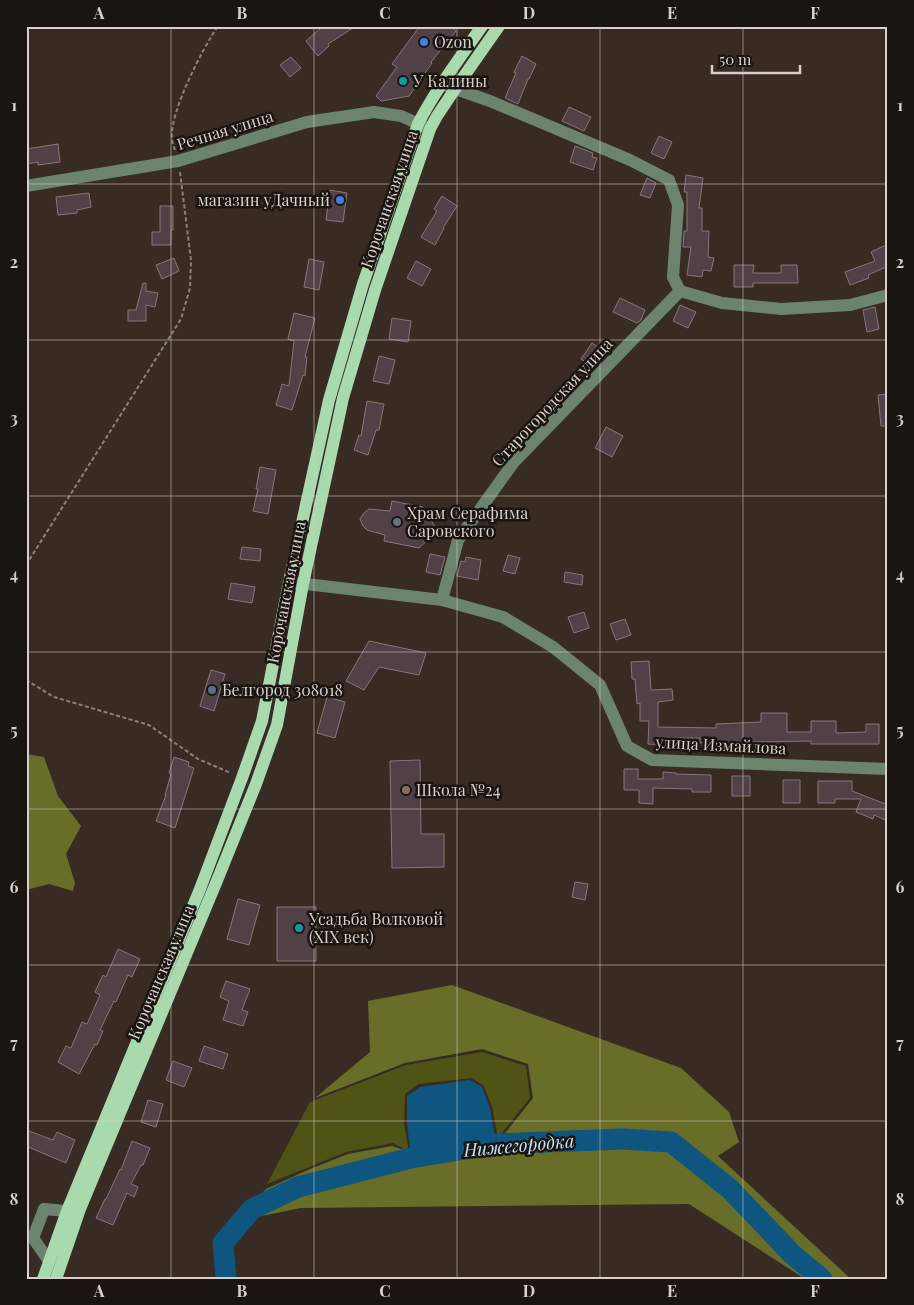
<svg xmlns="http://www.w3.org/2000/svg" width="914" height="1305" viewBox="0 0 914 1305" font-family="'Playfair Display',serif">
	<rect width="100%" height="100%" fill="#382b23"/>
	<path fill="#4f5416" d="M482 1052 526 1066 530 1098 498 1138 492 1107 484 1086 472 1078 418 1084 405 1094 404 1124 409 1152 393 1143 346 1152 267 1184 310 1102 406 1065Z"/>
	<path fill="#686e27" d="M26 754 44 757 58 796 81 826 66 854 75 883 73 891 49 884 26 890Z
		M452 985 681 1068 729 1112 739 1142 718 1156 851 1279H826L795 1253 732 1188 672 1140 622 1136 499 1141 533 1098 528 1064 482 1049 405 1063 315 1098 370 1052 368 1001Z
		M626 1142 670 1145 729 1192 787 1253 818 1279H805L689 1204 301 1208 236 1221 266 1189 310 1169 348 1154 392 1146 404 1150 411 1161 495 1148Z"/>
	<path fill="#0e567f" d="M470 1080 482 1087 490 1108 496 1144 411 1158 407 1123V1096L420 1087Z"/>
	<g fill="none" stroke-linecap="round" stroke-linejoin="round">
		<path stroke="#0e567f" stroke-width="21" d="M226 1279 223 1243 252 1209 298 1187 411 1158 496 1144 622 1139 671 1142 730 1189 792 1254 822 1279"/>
	</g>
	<path fill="#504147" stroke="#87767d" d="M323 26H356L328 44 329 46 318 56 306 41Z
		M420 26H451L456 31 431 62 432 63 409 96 381 101 376 96 397 67 392 64Z
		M522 56 536 64 529 79H528L518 104 505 98 516 73 514 72Z
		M291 57 301 68 290 77 280 65Z
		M569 107 591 117 584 131 562 121Z
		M659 136 672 142 664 159 651 153Z
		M58 144 60 162 38 165V162L26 164V149Z
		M575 146 593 153 592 157 597 158 593 170 570 162Z
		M686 175 703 178 699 208H702V231H709L708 257 714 258 711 271 703 270 702 277 687 275 691 247H683L684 231H687V192H684Z
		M647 178 656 183 650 198 640 195Z
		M330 190 347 193 343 222 326 220Z
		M89 193 91 207 77 210V213L58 215 56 197Z
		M442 196 457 206 443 228H444L435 245 421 237 437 211 434 209Z
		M160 206H173V230H171V245H152V232H160Z
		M888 244V266L868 275 869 278 850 285 845 272 875 261 871 252Z
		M174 258 179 271 162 279 156 265Z
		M309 259 324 262 319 290 304 287Z
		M416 261 431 269 422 286 407 278Z
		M734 265H754L753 273H781V265H797L798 283H753V287H734Z
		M143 283H146V291L158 293 155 307 146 305V321H128V310H136Z
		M620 298 645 310 641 320 637 323 613 312Z
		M680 305 696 312 688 328 673 321Z
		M875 307 879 329 867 332 863 310Z
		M294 313 315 318 305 357H307L305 376 303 375 292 410 276 405 282 384 289 386 294 341 288 339Z
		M392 318 411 321 408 342 389 339Z
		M592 343 606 352 594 368 581 359Z
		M379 356 395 360 389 384 373 381Z
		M888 394V426H881L878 395Z
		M367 401 384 404 379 430H376L368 455 354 450 359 435 361 436Z
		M606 427 623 436 612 457 595 448Z
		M260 467 276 470 268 514 253 511 258 489H256Z
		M392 501 423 507V514L430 518 434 525 431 537 419 548 384 541 385 535 367 530 363 526 360 519 364 513 369 509 390 511Z
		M242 547 261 549 260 561 240 559Z
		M430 554 445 557 440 575 426 572Z
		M508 555 520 558 515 574 503 571Z
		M466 557 481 560 478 580 457 576 461 561 465 562Z
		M565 572 583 575 582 585 564 582Z
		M231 583 255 587 252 603 228 599Z
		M584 612 589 628 574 633 568 617Z
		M625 619 631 635 616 640 610 624Z
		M369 641 426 653 419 675 379 667 364 690 346 681Z
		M649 661 651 690 672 689 673 700 658 702V727L716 728V724L761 722V713H787V732H811V721H836V733L866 732V724H879V744H811V741L700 743V738H664V745L648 744 649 721H640V703L637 704 635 679H632L631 662Z
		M211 670 225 674 214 711 200 706Z
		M327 697 345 702 335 738 317 733Z
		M174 757 189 762 188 766 194 768 175 828 156 821 166 795H165L171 774 169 773Z
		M420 760 421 834H444V867L392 868 390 761Z
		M624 769H638V779H663V772L676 773V774L711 775V792H692V789L653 788V804L639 803V790H624Z
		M732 776H750V796H732Z
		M783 780H800V803H783Z
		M818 781H852V791L888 805V821L874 815 873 819 856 812 861 799H835V803H818Z
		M575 882 588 884 585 900 572 897Z
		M238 899 260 905 249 945 227 939Z
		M277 907H316V961H277Z
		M118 949 140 959 132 977 128 975 116 1002 114 1001 100 1030 103 1031 97 1045 95 1044 79 1074 58 1062 66 1046 71 1048 82 1022 87 1024 100 995 95 992 103 975 106 977Z
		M226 981 250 989 242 1010 248 1012 243 1026 223 1020 229 1001 220 997Z
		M204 1046 228 1054 223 1069 199 1061Z
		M173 1061 192 1068 184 1087 166 1080Z
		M148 1100 163 1104 156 1127 141 1122Z
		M26 1130 53 1140 57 1132 75 1140 66 1163 26 1146Z
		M132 1141 150 1148 143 1165H141L131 1184 138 1187 134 1197 127 1193 113 1225 96 1218 105 1199H106L120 1169 121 1170Z"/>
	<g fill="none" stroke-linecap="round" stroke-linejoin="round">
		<path stroke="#8c827b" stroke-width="2" stroke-dasharray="4 2.5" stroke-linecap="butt" d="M175 150C174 147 172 143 172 139 169 113 203 48 218 26
			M26 565 181 319 190 288 191 260 180 172
			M26 680 54 697 149 725 198 759 231 773"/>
		<path stroke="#6c846f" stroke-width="12" d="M447 86 490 101 630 160 669 180 678 205 673 277 680 291 722 303 781 309 850 305 888 295
			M26 186 178 161 307 122 374 112 401 116 428 128
			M289 582 442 600 503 617 553 647 600 685 627 746 652 760 888 769
			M442 600 458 540 514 462 680 291
			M49 1261 33 1238 44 1209 67 1211"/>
		<path stroke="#a8daae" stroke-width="12" d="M43 1279 67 1211 200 889 242 778 262 721 289 582 329 400 363 284 418 124C436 89 460 58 482 26
			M56 1279 80 1209 216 883 256 784 277 725 303 584 343 398 375 290 430 129 437 116 455 89 499 26"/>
	</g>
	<path fill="none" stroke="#d8cfca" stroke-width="1" stroke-opacity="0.55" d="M171 26V1279M314 26V1279M457 26V1279M600 26V1279M743 26V1279M26 184H888M26 340H888M26 496H888M26 652H888M26 809H888M26 965H888M26 1121H888"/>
	<g fill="#3f7fe0" stroke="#1b1511" stroke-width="2">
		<circle cx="424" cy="42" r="5"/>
		<circle cx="340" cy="200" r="5"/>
	</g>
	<g fill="#0f9aa8" stroke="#1b1511" stroke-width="2">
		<circle cx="403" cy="81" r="5"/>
		<circle cx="299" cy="928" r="5"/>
	</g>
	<circle fill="#6b7280" stroke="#1b1511" stroke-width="2" cx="397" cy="522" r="5"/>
	<circle fill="#5c6f8a" stroke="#1b1511" stroke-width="2" cx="212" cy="690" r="5"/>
	<circle fill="#8d6e63" stroke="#1b1511" stroke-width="2" cx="406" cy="790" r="5"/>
	<g text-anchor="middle" stroke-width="5" stroke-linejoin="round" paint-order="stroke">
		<g font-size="16" fill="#d8cfca" stroke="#1b1511" text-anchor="start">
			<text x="434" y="48">Ozon</text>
			<text x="413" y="87">У Калины</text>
			<text x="330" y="206" text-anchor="end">магазин уДачный</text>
			<text x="407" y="519">Храм Серафима<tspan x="407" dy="18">Саровского</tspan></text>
			<text x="222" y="696">Белгород 308018</text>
			<text x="416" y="796">Школа №24</text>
			<text x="309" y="925">Усадьба Волковой<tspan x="309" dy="18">(XIX век)</tspan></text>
		</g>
		<g font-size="16" fill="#d8cfca" stroke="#1b1511">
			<text transform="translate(225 130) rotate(-17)" y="6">Речная улица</text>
			<text transform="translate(389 199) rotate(-71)" y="6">Корочанская улица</text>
			<text transform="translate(552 402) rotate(-47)" y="6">Старогородская улица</text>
			<text transform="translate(286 592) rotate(-79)" y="6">Корочанская улица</text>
			<text transform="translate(721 745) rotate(3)" y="6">улица Измайлова</text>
			<text transform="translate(161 972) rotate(-67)" y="6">Корочанская улица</text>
		</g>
		<g font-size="18" font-style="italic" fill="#c2e3fd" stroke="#1b1511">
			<text transform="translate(519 1146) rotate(-5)" y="6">Нижегородка</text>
		</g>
	</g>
	<rect width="914" height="1305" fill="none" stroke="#1b1511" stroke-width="55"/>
	<path d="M712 65v8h88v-8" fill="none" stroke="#d8cfca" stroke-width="2.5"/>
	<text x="719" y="65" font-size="15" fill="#d8cfca" stroke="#1b1511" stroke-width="4" paint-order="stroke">50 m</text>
	<rect x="28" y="28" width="858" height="1250" fill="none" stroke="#d8cfca" stroke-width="2"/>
	<g font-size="16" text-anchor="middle" font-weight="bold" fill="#d8cfca">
		<text x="99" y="19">A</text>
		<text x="242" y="19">B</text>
		<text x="385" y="19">C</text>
		<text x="529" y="19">D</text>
		<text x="672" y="19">E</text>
		<text x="815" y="19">F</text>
		<text x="14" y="111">1</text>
		<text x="900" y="111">1</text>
		<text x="14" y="268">2</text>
		<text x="900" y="268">2</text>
		<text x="14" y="424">3</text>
		<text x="900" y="424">3</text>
		<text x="14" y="580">4</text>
		<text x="900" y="580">4</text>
		<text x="14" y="736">5</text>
		<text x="900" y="736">5</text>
		<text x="14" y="893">6</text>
		<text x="900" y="893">6</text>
		<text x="14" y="1049">7</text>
		<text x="900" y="1049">7</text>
		<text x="14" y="1205">8</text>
		<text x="900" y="1205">8</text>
		<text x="99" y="1297">A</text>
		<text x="242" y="1297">B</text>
		<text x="385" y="1297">C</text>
		<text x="529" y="1297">D</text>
		<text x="672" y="1297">E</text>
		<text x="815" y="1297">F</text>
	</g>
</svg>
